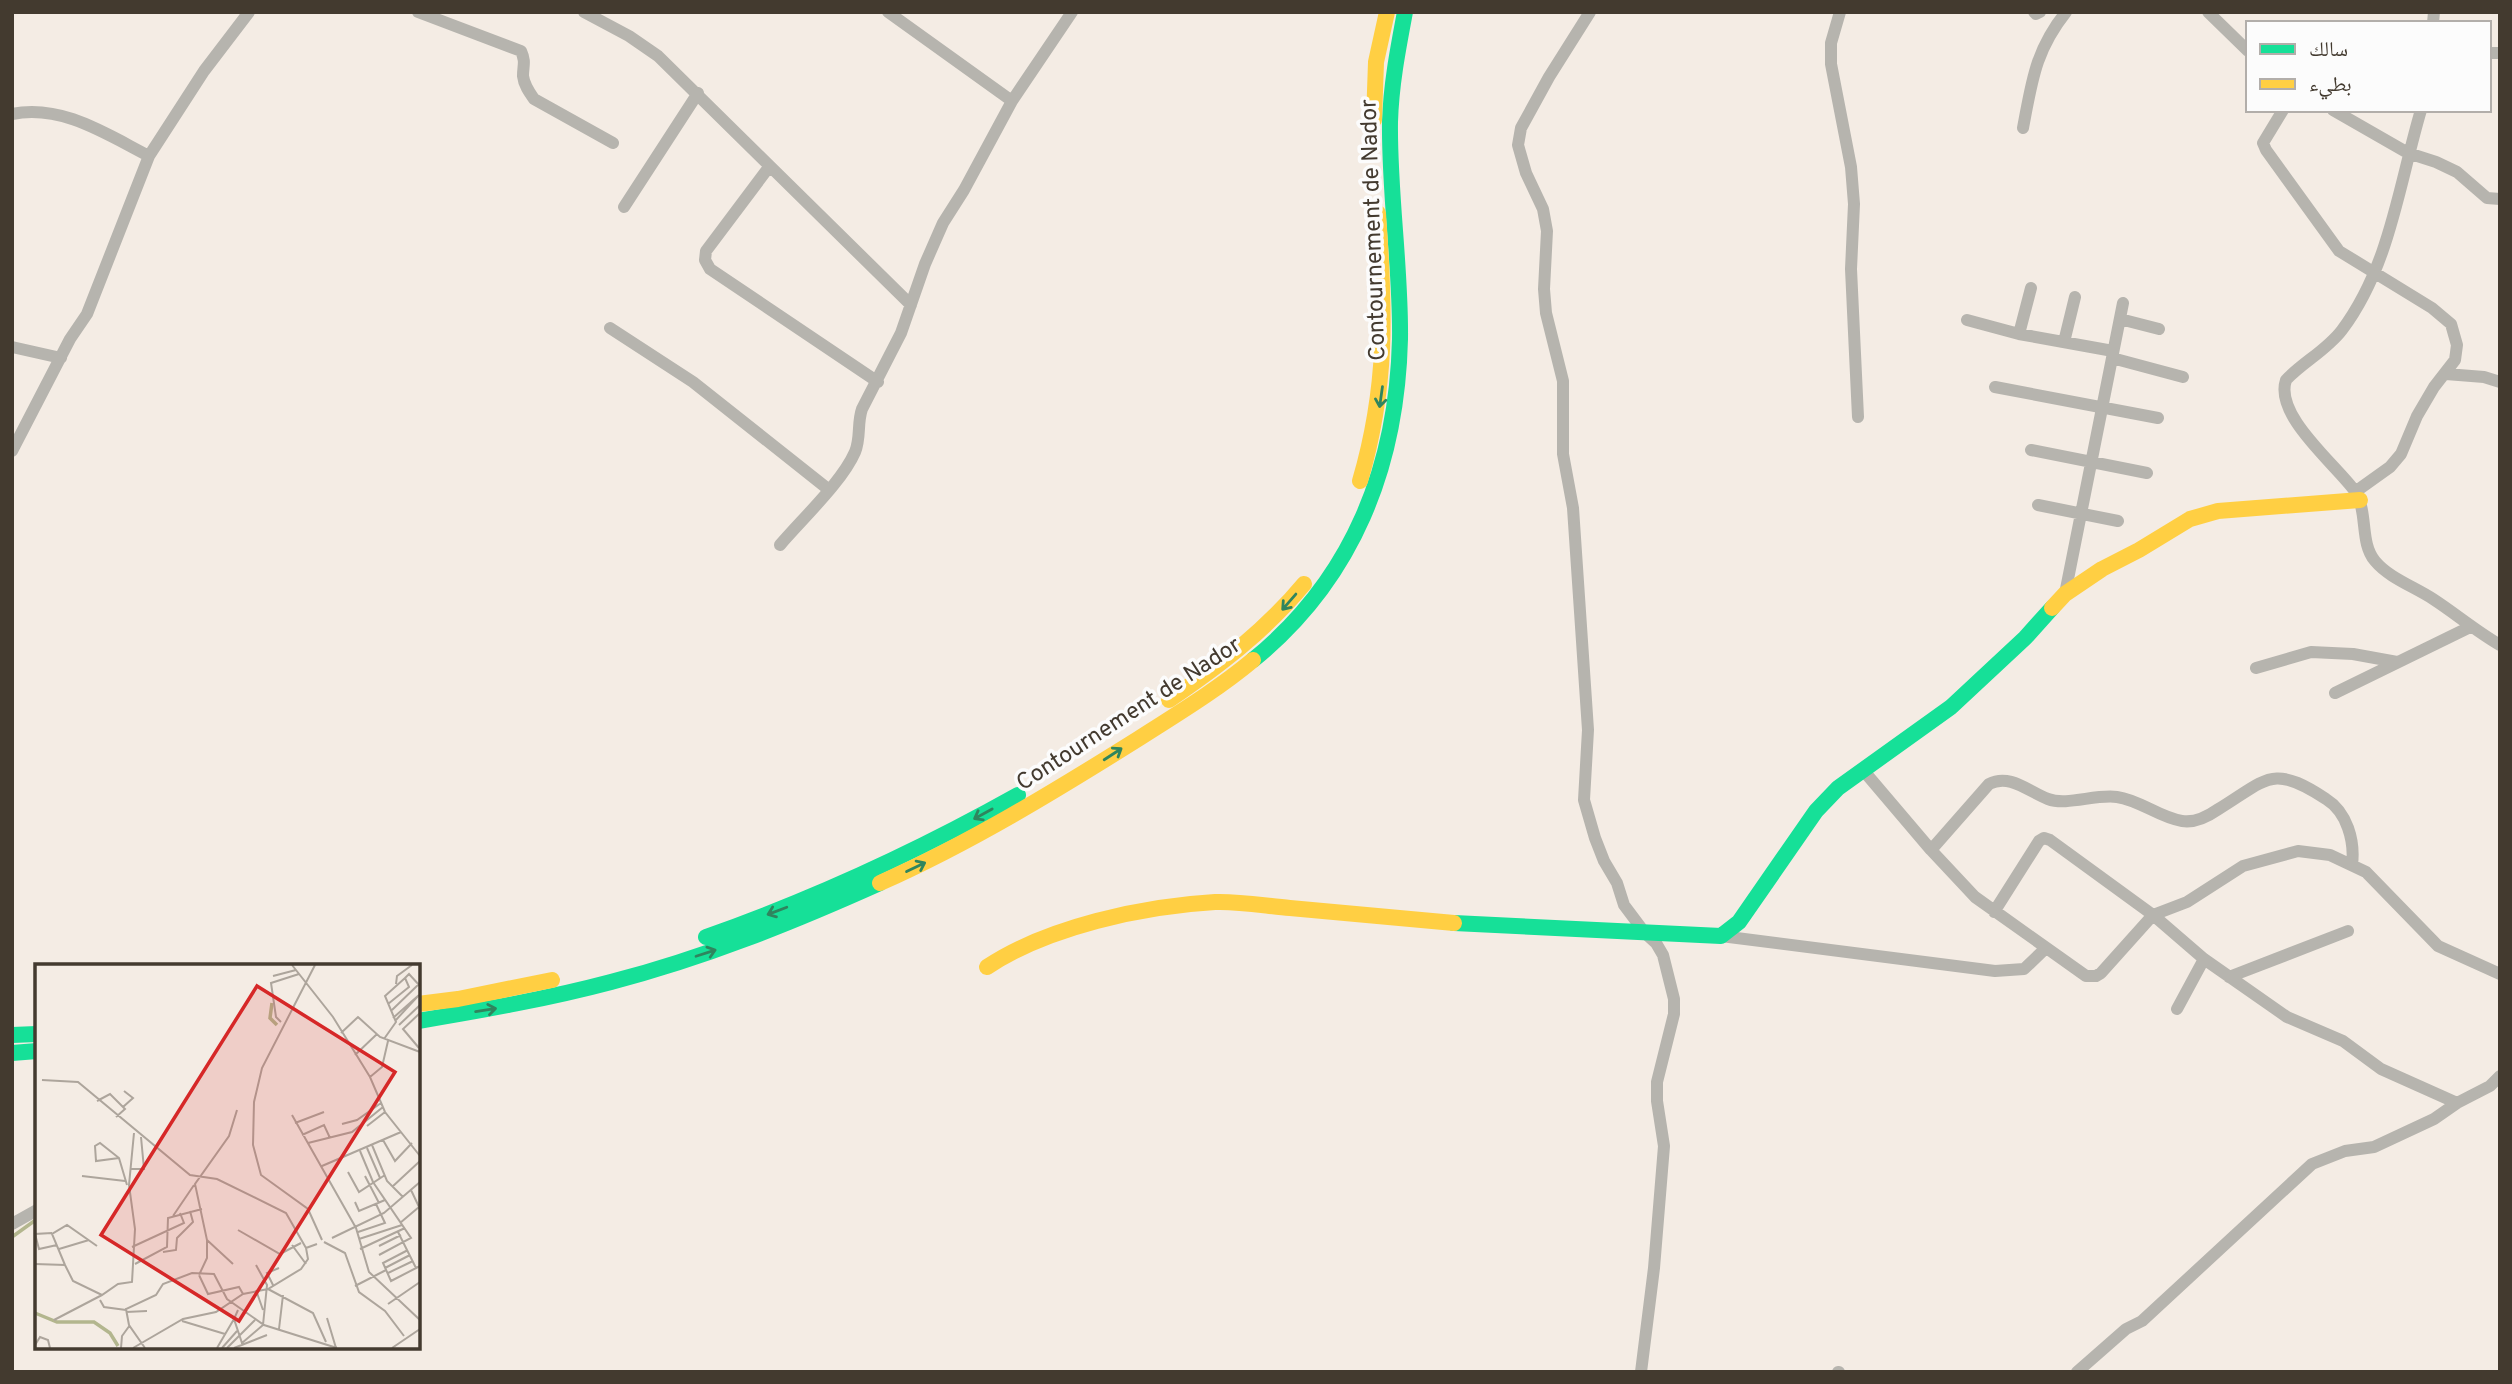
<svg xmlns="http://www.w3.org/2000/svg" width="2512" height="1384" viewBox="0 0 2512 1384" font-family="Overpass,'Noto Naskh Arabic',sans-serif">
	<rect width="100%" height="100%" fill="#f4ece4"/>
	<g fill="none" stroke-linecap="round" stroke-linejoin="round">
		<path stroke="#b3b68e" stroke-width="3.5" d="M12 1237 37 1219"/>
		<path stroke="#b6b4ae" stroke-width="12" d="M418 12 521 51C526 62 523 65 523 76 524 85 529 92 534 99L613 143
			M584 12 629 36 658 56 911 305
			M888 12 1012 101
			M1590 12 1549 77 1521 128 1518 145 1526 173 1543 209 1547 231 1544 289 1546 313 1563 381V454L1573 508 1588 730 1584 800 1595 838 1604 861 1617 883 1624 905 1645 933 1656 943 1663 955 1674 999V1014L1657 1082V1101L1664 1146 1654 1268 1641 1372
			M1840 12 1831 43V64L1851 167 1854 204 1851 269 1858 417
			M2034 12 2036 14 2040 12
			M2208 12 2248 51
			M2433 23 2434 12
			M2489 53H2500
			M2283 110 2263 143 2266 150 2339 251 2432 308 2451 324 2457 345 2455 360 2434 387 2417 416 2401 454 2390 467 2355 492
			M2333 110 2408 153 2436 162 2457 172 2487 198 2500 199
			M2421 110C2399 184 2390 266 2342 330 2327 350 2303 362 2286 380 2274 415 2334 463 2354 490 2369 511 2359 542 2375 561 2389 578 2415 587 2433 599 2456 614 2476 631 2500 645
			M12 114C62 104 106 134 149 156
			M2023 128C2032 81 2035 51 2066 12
			M769 167 706 251 705 260 710 269 878 382
			M624 207 698 93
			M2120 319 2159 329
			M1967 320 2019 334 2113 351
			M610 328 693 382 828 489
			M2019 334 2031 288
			M2064 342 2075 297
			M12 347 61 358
			M2112 358 2183 377
			M2446 374 2484 377 2500 382
			M1995 387 2158 418
			M2031 450 2147 473
			M12 451 70 339 87 314 149 156 204 71 249 12
			M2038 505 2118 521
			M780 545C802 519 842 482 855 452 861 438 857 423 862 409L901 333 925 264 943 223 964 190 1012 101 1072 12
			M2065 594 2123 303
			M2256 668 2311 652 2353 654 2397 662
			M2335 693 2470 627
			M1863 770 1931 850 1975 897 2086 976H2096L2101 973 2153 915 2187 902 2243 866 2298 851 2330 855 2366 872 2438 946 2500 974
			M1931 850 1989 784C2010 773 2029 792 2048 799 2067 806 2095 794 2117 797 2140 800 2160 818 2182 821 2195 823 2207 817 2217 810 2268 779 2271 763 2326 799 2347 812 2355 841 2352 865
			M1994 912 2039 841 2044 838 2050 840 2153 915 2204 959 2287 1017 2343 1041 2381 1069 2457 1103
			M1721 936 1995 971 2024 969 2046 948
			M2229 977 2348 931
			M2177 1009 2204 959
			M12 1224 37 1210
			M1838 1372H1839
			M2077 1372 2126 1329 2142 1321 2312 1164 2345 1151 2374 1147 2434 1119 2457 1103 2490 1086 2500 1076"/>
		<path stroke="#16e098" stroke-width="16" d="M1253 660C1353 579 1397 466 1400 339 1401 267 1389 194 1390 122 1391 85 1398 49 1405 12
			M1454 923 1721 936 1739 922 1816 811 1838 788 1951 707 2025 638 2052 608
			M706 937C814 899 918 851 1018 795
			M418 1021C483 1010 547 999 611 982 704 958 793 922 880 883
			M12 1035 37 1034
			M12 1053 37 1051"/>
		<path stroke="#ffcf43" stroke-width="16" d="M1374 120 1376 62 1387 12
			M1360 481C1388 385 1385 311 1378 213
			M2052 608 2065 594 2102 569 2139 550 2190 519 2218 511 2360 500
			M1169 700C1219 666 1265 631 1304 584
			M880 883C970 843 1055 791 1138 739 1177 714 1217 690 1253 660
			M987 967C1047 927 1143 906 1215 902 1239 901 1266 906 1290 908 1344 913 1399 918 1454 923
			M418 1004 458 999 552 980"/>
	</g>
	<defs><path id="oneway-shaft" d="M-6 0H5M1.5-3L5.5 0L1.5 3" fill="none" stroke-width="1.6" stroke-linecap="round" stroke-linejoin="round" transform="scale(1.75)"/></defs>
	<g stroke="#2f855e">
		<use href="#oneway-shaft" transform="translate(1381 397) rotate(98)"/>
		<use href="#oneway-shaft" transform="translate(1289 602) rotate(131)"/>
		<use href="#oneway-shaft" transform="translate(1113 754) rotate(-33)"/>
		<use href="#oneway-shaft" transform="translate(983 814) rotate(151)"/>
		<use href="#oneway-shaft" transform="translate(916 867) rotate(-26)"/>
		<use href="#oneway-shaft" transform="translate(777 911) rotate(159)"/>
		<use href="#oneway-shaft" transform="translate(706 953) rotate(-18)"/>
		<use href="#oneway-shaft" transform="translate(486 1010) rotate(-9)"/>
	</g>
	<g text-anchor="middle" stroke-width="7" stroke-linejoin="round" paint-order="stroke">
		<g font-size="23" fill="#433a2f" stroke="#fcfcfc">
			<text transform="translate(1372 230) rotate(-92)" y="8">Contournement de Nador</text>
			<text transform="translate(1128 713) rotate(-33)" y="8">Contournement de Nador</text>
		</g>
	</g>
	<g transform="translate(35 964)">
		<rect width="385" height="385" fill="#f4ece4"/>
		<path fill="none" stroke="#b3b68e" stroke-width="3.5" d="M237 39 235 54 242 61M0 349 22 358H59L75 369 83 382"/>
		<path fill="none" stroke="#ada59c" stroke-width="2" d="M257 1 298 53 335 113 350 148 385 192M280 1 227 104 219 138 218 181 226 211 273 245 287 276M238 12 261 6M361 20 362 12 377 1M353 40 374 23 370 14 374 10 385 22M357 46 385 19M358 54 384 31M360 57 383 32M246 58 241 53 236 19 264 10M364 61 385 41M306 69 323 53 345 73 385 88M349 75 361 58 350 32 370 14M384 84 368 65 385 49M320 91 342 70M335 113 347 103 353 77M7 116 43 118 155 211 182 215 251 249 271 284M62 137 75 130 90 145 81 153M88 143 98 134 89 127M257 151 321 264 334 308 385 356M260 159 289 148M307 160 322 156 346 139M332 162 350 148M267 171 289 161 295 174M348 176 360 197 377 179M273 179 317 168 348 143M337 181 352 217 368 233M332 184 345 214M325 187 338 218 376 274 344 291M84 194 61 197 60 182 65 179 84 194 92 221M287 202 366 168M96 205H109L106 173M313 208 324 228 350 211M47 212 90 217M330 212 344 239M357 223 385 197M376 226 385 245M320 238 324 247 350 236M138 252 159 221M365 259 384 243M203 266 245 290 266 279M323 268 350 259 341 240M363 268 381 304M17 269 0 270 4 285 22 281M297 274 349 249 385 218M324 275 367 261M172 276 198 300M289 278 310 289 324 328 350 347 369 372M257 281 271 300M344 282 366 271M97 283 149 259 145 249M24 285 54 276M325 285 370 264M373 286 348 299 356 317 385 302M128 288 141 286 142 274 158 258 155 247M0 300 30 301 38 317 67 331 83 320 97 318 100 265 94 221 99 169M100 300 132 283 133 254 167 245M30 301 17 270 32 261 62 282M221 301 232 321 228 361M350 304 375 291M353 309 378 297M164 311 172 294V276L160 220 194 172 202 146M164 311 173 330 204 323 208 330M238 321 232 309 244 304M320 322 351 306M233 325 278 349 291 378M221 326 228 346M65 336 69 343 91 346M353 340 385 318M203 346 199 355 207 379 228 361M91 348 112 347M292 354 301 384M19 356 67 331M147 357 190 370M244 365 248 331M0 381 5 373 13 376 15 384M86 384 87 372 95 361M98 384 148 355 181 348 208 330 233 325 266 305 273 295 271 284 282 280M110 384 94 361 91 345 121 331 128 320 157 309 179 310 192 335 229 361 302 384M182 384 199 355M187 384 202 367M192 384 220 356M199 384 232 371M357 384 385 365"/>
		<path fill="#d62828" fill-opacity="0.15" stroke="#d62828" stroke-width="3.5" d="M222 22 360 108 204 357 66 271Z"/>
		<rect width="385" height="385" fill="none" stroke="#433a2f" stroke-width="3.5"/>
	</g>
	<rect width="2512" height="1384" fill="none" stroke="#433a2f" stroke-width="28"/>
	<rect x="2246" y="21" width="245" height="91" fill="#fcfcfc" stroke="#b2aeaa" stroke-width="2"/>
	<rect x="2260" y="44" width="35" height="10" fill="#16e098" stroke="#b2aeaa" stroke-width="2"/>
	<text x="2309" y="56" font-size="21" fill="#433a2f">سالك</text>
	<rect x="2260" y="79" width="35" height="10" fill="#ffcf43" stroke="#b2aeaa" stroke-width="2"/>
	<text x="2309" y="91" font-size="21" fill="#433a2f">بطيء</text>
</svg>
